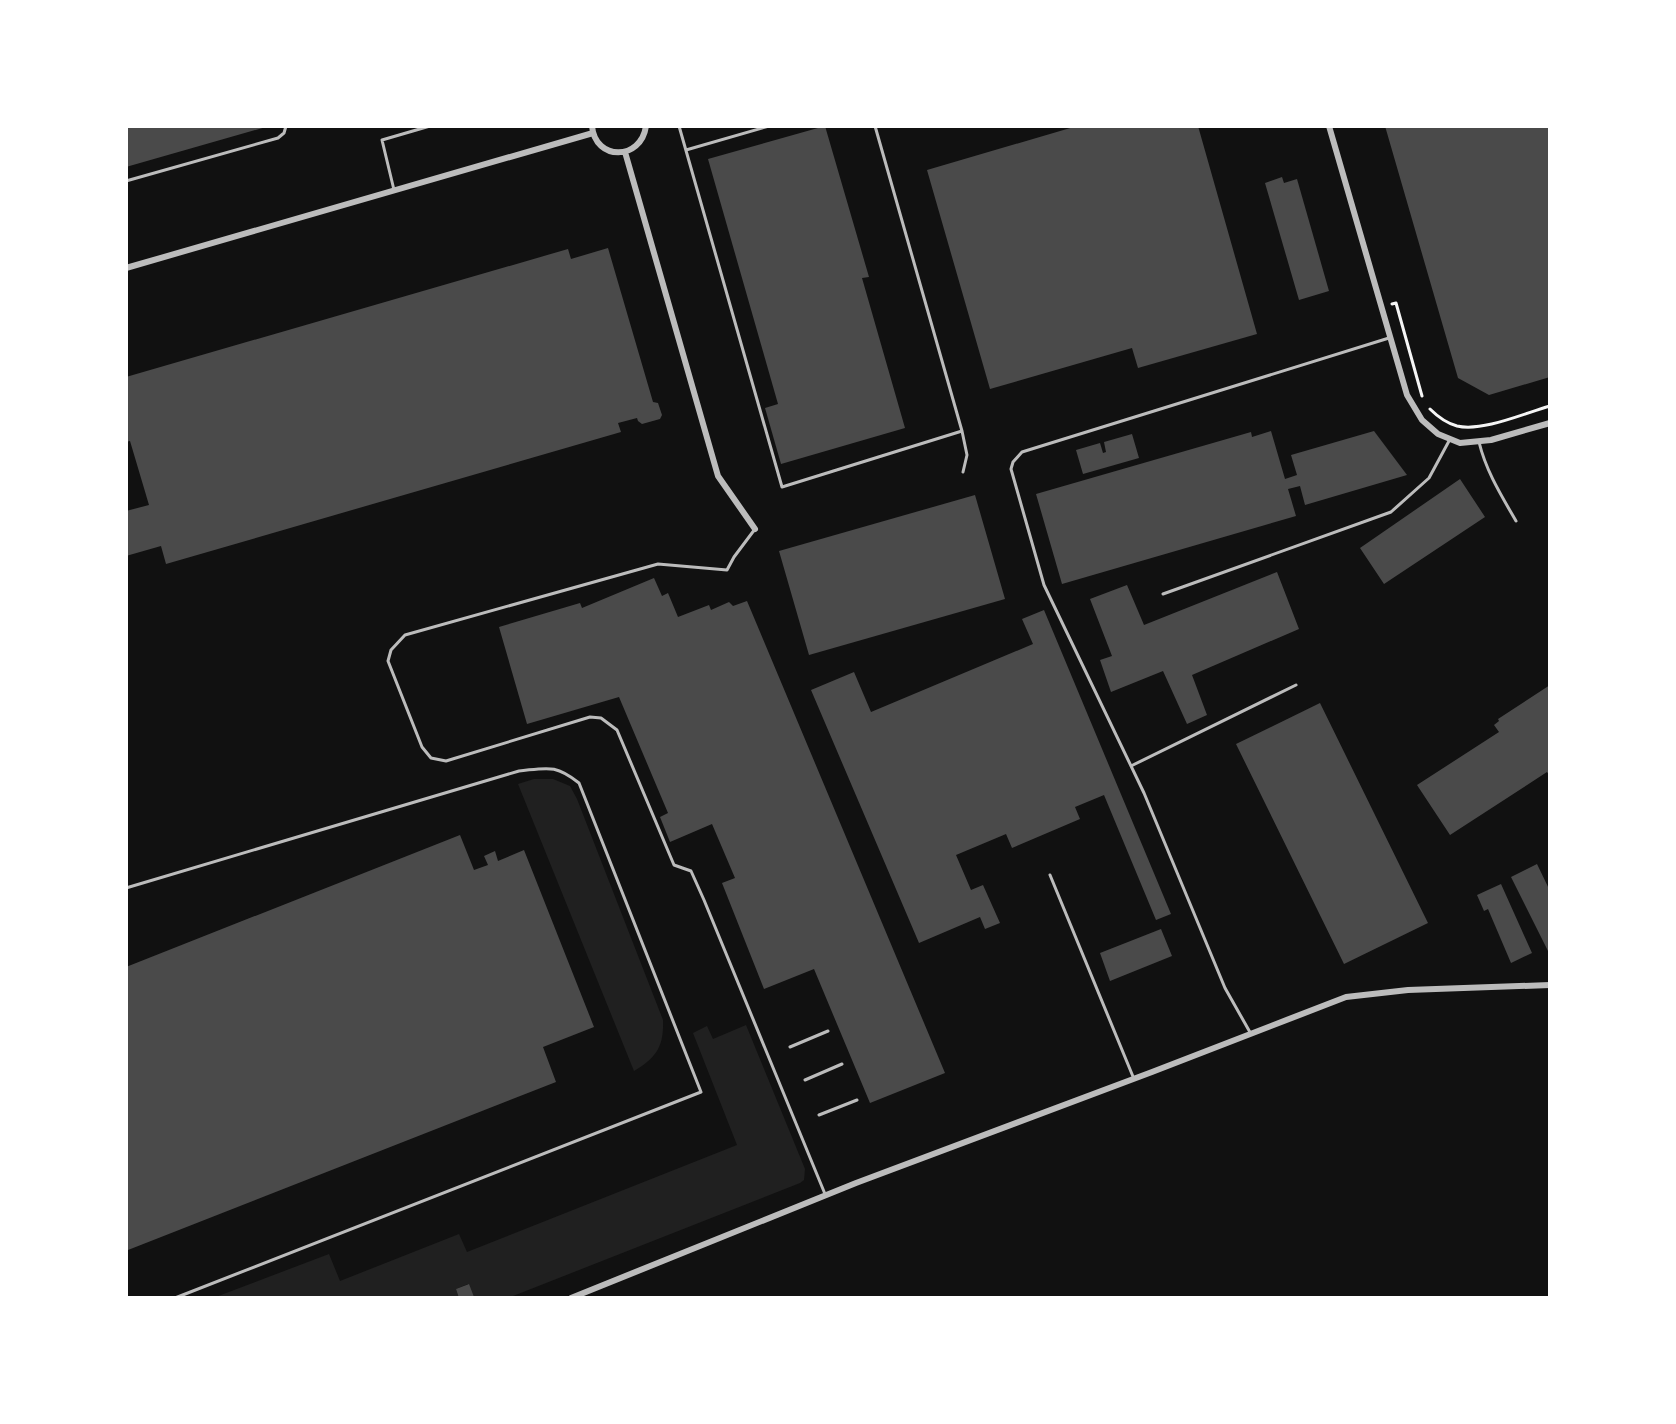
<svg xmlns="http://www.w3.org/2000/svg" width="1676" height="1424" viewBox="0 0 1676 1424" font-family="'Fira Sans Condensed',sans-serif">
	<rect width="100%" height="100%" fill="#111"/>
	<path fill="#202020" d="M534 779H553L570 786 577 799 663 1020C664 1047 656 1058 634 1071L518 784Z
		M746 1025 805 1169 804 1180 800 1183 508 1298H474L468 1284 456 1289 459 1298H213L329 1254 340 1281 459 1234 467 1252 737 1145 693 1033 707 1026 713 1039Z"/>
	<path fill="#4a4a4a" d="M126 126H266V127L126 167Z
		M825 126 869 277 862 278 905 428 781 464 765 408 778 404 708 159Z
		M1077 126H1198L1257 334 1138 368 1132 348 990 389 927 170Z
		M1385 126H1550V377L1489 395 1458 378Z
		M1282 177 1284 183 1297 179 1329 291 1299 300 1265 183Z
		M608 248 653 402 658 403 662 415 660 419 642 424 638 421 637 418 618 423 621 432 166 564 161 546 126 556V511L149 505 130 441 126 442V377L568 249 571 259Z
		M1271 431 1285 479 1297 475 1291 455 1374 431 1407 475 1305 505 1300 486 1288 489 1296 516 1062 584 1036 494 1251 432 1252 437Z
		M1132 434 1139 458 1083 474 1076 450 1100 443 1103 453 1106 452 1104 442Z
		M1460 479 1485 517 1384 584 1360 548Z
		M975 495 1005 599 809 655 779 551Z
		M1277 572 1299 629 1192 675 1207 715 1187 724 1163 671 1111 692 1100 660 1112 656 1090 599 1127 585 1144 625Z
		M654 578 662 596 668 593 678 617 709 605 711 610 729 602 733 606 747 601 945 1073 870 1103 814 969 764 989 722 883 735 878 712 824 670 842 660 817 668 813 619 697 527 724 499 627 580 603 582 608Z
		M1044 610 1171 914 1156 920 1104 795 1075 807 1080 819 1012 848 1006 834 956 855 971 890 983 885 1000 923 985 929 980 917 919 943 811 690 854 672 871 712 1033 644 1022 619Z
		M1550 685V776L1547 772 1450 835 1417 785 1499 732 1494 725 1499 721 1498 719Z
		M1320 703 1428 923 1344 964 1236 744Z
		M460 835 474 870 488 865 484 856 495 851 498 861 524 850 594 1027 543 1047 556 1082 128 1250 126 1246V967Z
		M1537 864 1550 891V955L1511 877Z
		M1501 884 1532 953 1511 963 1488 909 1484 911 1477 895Z
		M1161 929 1172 956 1110 981 1100 953Z
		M469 1284 474 1297 459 1298 456 1289Z"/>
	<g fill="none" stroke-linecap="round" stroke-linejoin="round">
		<path stroke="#f5f5f5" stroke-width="3" d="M1392 304 1396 303 1422 396
			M1430 409C1437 416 1446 423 1457 426 1483 432 1525 413 1550 406"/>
		<path stroke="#bcbcbc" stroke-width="3" d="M679 126 782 487 962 431 875 126
			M686 150 769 126
			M126 181 278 138 284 133 286 126
			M394 190 382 140 430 126
			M962 431 967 455 963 472
			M1479 442C1486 471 1501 495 1516 521
			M755 529 734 557 727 570 658 564 405 635 391 650 388 661 422 747 431 758 446 761 590 717 601 718 617 730 674 865 691 871 704 900 825 1194
			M1163 594 1391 512 1429 478 1449 441
			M1131 766 1296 685
			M1050 875 1134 1079
			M126 888 519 771C548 768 555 764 579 783L701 1092 175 1298
			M1251 1034 1225 988 1144 793 1044 585 1011 469 1013 462 1022 452 1389 338
			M790 1047 828 1031
			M805 1080 842 1064
			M819 1115 857 1100"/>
		<path stroke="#bcbcbc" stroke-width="6" d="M592 126C595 161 641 161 646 126
			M1329 126 1407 395 1422 420 1438 434 1460 443 1491 440 1550 423
			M625 152 718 476 755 529
			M126 268 593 133
			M571 1298 856 1183 1152 1072 1346 997 1408 990 1550 985"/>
	</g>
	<rect width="1676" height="1424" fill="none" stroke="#ffffff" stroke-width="256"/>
</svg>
